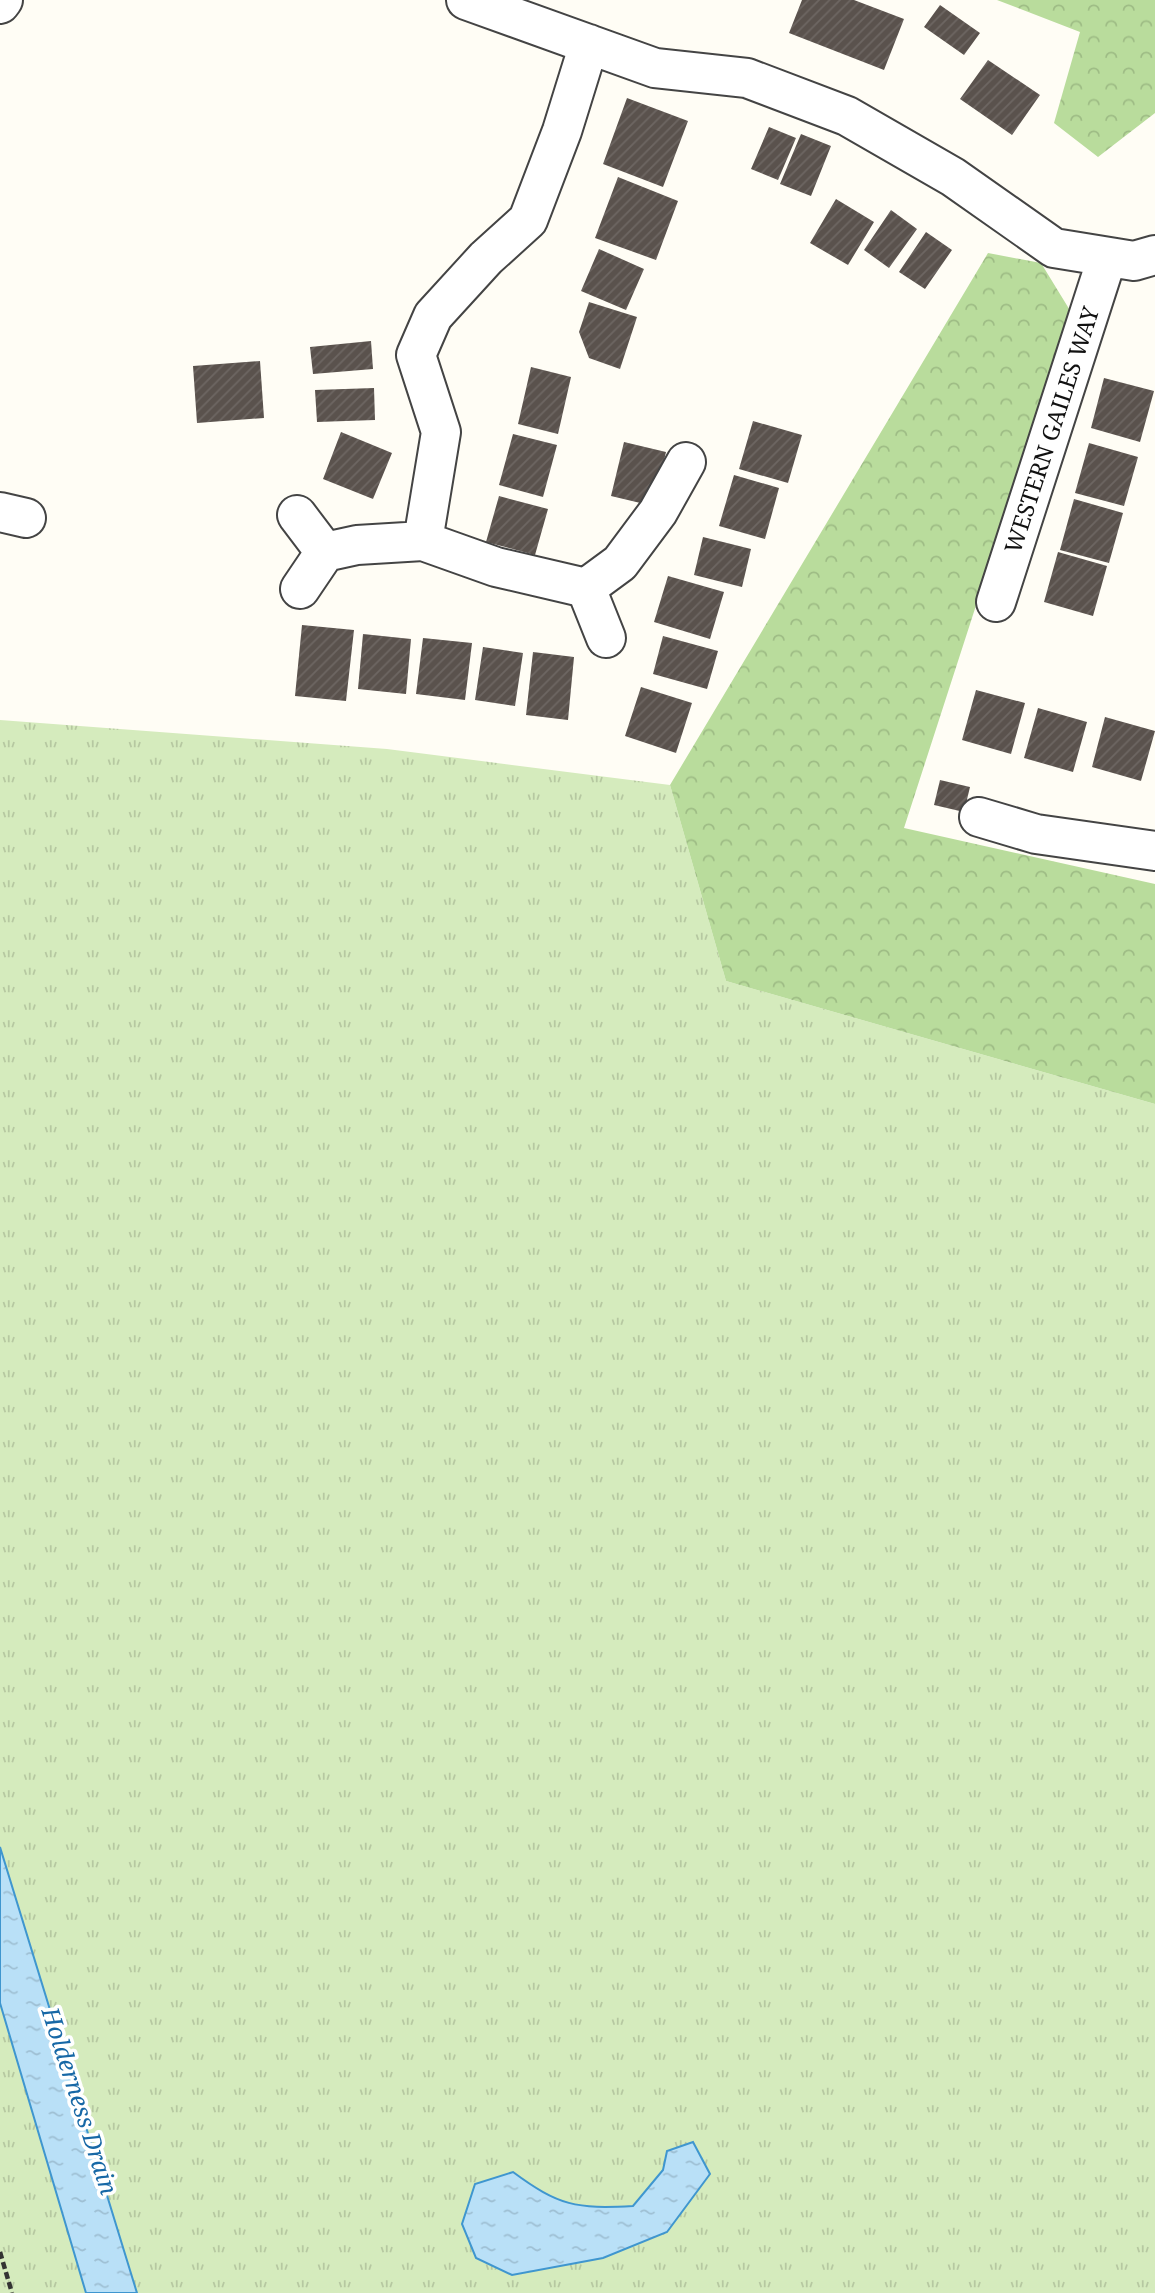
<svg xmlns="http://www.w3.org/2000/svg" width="1155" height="2293" viewBox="0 0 1155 2293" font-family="'Noto Serif',serif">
	<defs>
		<pattern id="grass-tufts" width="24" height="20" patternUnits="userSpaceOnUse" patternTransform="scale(1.75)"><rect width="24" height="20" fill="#d5ebbd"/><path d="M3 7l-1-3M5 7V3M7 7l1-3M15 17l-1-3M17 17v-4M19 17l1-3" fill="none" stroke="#b6c8a1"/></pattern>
		<pattern id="forest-crowns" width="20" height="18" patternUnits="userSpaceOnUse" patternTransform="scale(1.75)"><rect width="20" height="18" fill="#b9dc9c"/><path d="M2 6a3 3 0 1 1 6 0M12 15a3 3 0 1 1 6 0" fill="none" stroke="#9ebc85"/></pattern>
		<pattern id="water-ripples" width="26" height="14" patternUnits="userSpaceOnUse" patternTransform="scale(1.75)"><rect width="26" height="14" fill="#b9e0f7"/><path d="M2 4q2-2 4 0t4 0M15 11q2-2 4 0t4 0" fill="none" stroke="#9ebfd3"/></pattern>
		<pattern id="building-hatch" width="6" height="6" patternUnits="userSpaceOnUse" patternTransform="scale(1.75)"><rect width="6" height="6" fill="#5a524d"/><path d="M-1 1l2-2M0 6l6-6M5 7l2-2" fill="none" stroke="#6d6662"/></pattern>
	</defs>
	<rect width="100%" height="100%" fill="#fffdf5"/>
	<path fill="url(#grass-tufts)" d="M0 720 387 749 670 785 726 981 1155 1104V2293H137L0 1847Z
		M0 2003 86 2293H0Z"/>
	<path fill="url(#forest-crowns)" d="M997 0H1155V113L1098 157 1054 123 1080 32Z
		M988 253 1041 263 1071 312 904 828 1155 884V1104L726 981 670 785Z"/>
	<path fill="url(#water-ripples)" stroke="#3f96cf" stroke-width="2" d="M0 1847 137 2293H86L0 2003Z
		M693 2142 710 2174 667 2232 603 2258 512 2275 476 2258 462 2224 475 2184 513 2172C559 2206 576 2209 633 2206L663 2170 667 2151Z"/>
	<path fill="url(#building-hatch)" d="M802 0H854L904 19 884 70 789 33Z
		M940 5 980 33 964 55 924 27Z
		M988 60 1040 95 1012 135 960 99Z
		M627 98 688 121 663 187 603 164Z
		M769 127 796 138 778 180 751 169Z
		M801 134 831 146 811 196 780 184Z
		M618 177 678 201 656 260 595 238Z
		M836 199 874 222 848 265 810 243Z
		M891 210 917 229 889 268 864 250Z
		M926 232 952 250 925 289 899 272Z
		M599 249 644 269 626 310 581 291Z
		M589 302 637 317 620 369 589 358 579 332Z
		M371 341 373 369 313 374 310 347Z
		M260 361 264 418 197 423 193 366Z
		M531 367 571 377 558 434 518 424Z
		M1104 378 1154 391 1140 442 1091 428Z
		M374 388 375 420 317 422 315 390Z
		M753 421 802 435 788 483 739 469Z
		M341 432 392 453 373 499 323 479Z
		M513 434 557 445 543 497 499 485Z
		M624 442 666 452 653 506 611 496Z
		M1089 443 1138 457 1124 506 1075 493Z
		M734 475 779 488 765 539 719 526Z
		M499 496 548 509 535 555 486 542Z
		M1074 499 1123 513 1109 563 1060 550Z
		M703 537 751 549 742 587 694 575Z
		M1058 552 1107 566 1093 616 1044 602Z
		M668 576 724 592 710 639 654 622Z
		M302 625 354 630 346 701 295 696Z
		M363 634 411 639 406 694 358 689Z
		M663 636 718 651 707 689 653 674Z
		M423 638 472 643 465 700 416 694Z
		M483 647 523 653 515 706 475 700Z
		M533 652 574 657 568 720 526 715Z
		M641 687 692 703 676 753 625 736Z
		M976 690 1025 703 1011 754 962 740Z
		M1038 708 1087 722 1073 772 1024 758Z
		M1105 717 1155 731 1141 781 1092 767Z
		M940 780 970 787 964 812 934 805Z"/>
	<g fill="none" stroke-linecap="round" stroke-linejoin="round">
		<g stroke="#444" stroke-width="42">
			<path id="minor" d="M466 0 655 68 747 78 847 116 953 177 1054 248 1134 261 1155 255
				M0 4 3 0
				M0 512 26 518
				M297 515 325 552
				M423 541 441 432 416 355 433 316 486 258 528 220 562 131 589 44
				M300 589 325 552 357 545 423 541 496 567 586 588
				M996 602 1107 258
				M606 638 586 588 620 563 658 512 686 462
				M979 817 1036 834 1155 851"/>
		</g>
		<path stroke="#333" stroke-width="4.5" stroke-dasharray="7 3.5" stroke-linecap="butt" d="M0 2252 12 2293"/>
		<use href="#minor" stroke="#fff" stroke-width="38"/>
	</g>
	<g text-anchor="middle" stroke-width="7" stroke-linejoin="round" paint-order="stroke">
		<g font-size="23" fill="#111" stroke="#fff">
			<text transform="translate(1052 430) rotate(-72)" y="8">WESTERN GAILES WAY</text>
		</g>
		<g font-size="24" font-style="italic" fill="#1768a6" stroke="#fff">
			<text transform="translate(79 2101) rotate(72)" y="8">Holderness Drain</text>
		</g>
	</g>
</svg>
